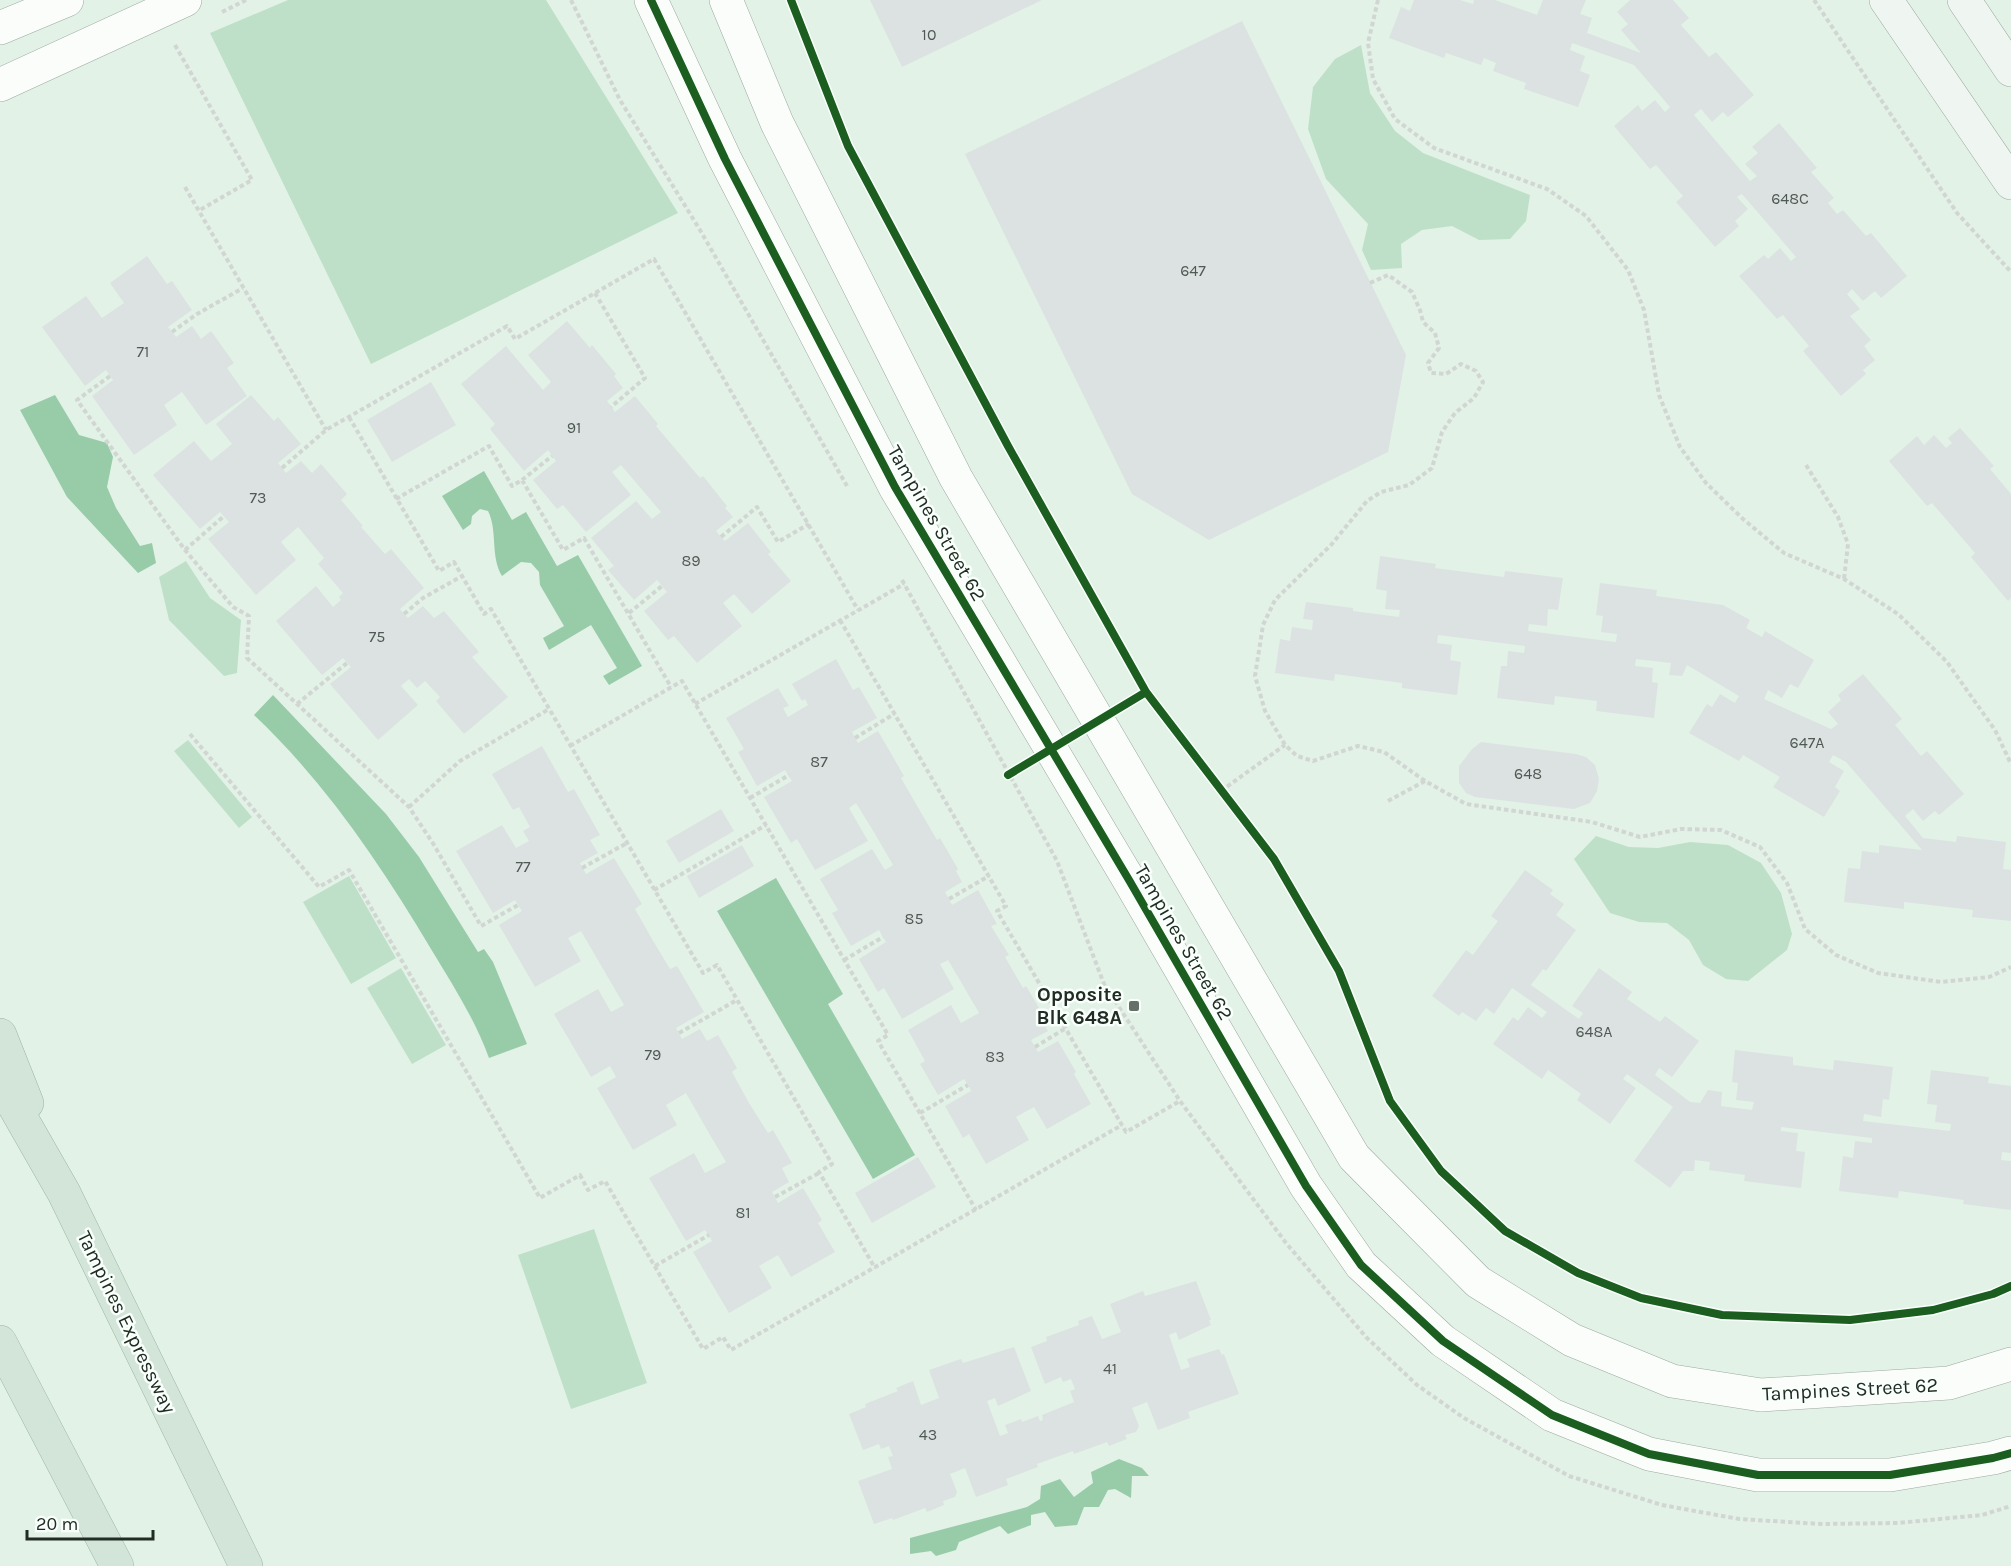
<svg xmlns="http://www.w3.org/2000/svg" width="2011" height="1566" viewBox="0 0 2011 1566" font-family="Karla,sans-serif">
	<rect width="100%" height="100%" fill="#e2f2e7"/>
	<path fill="#bee0c8" d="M288 0H546L678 213 371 364 210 33Z
		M1361 45 1370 93 1395 131 1423 153 1530 195 1526 221 1510 239 1479 240 1452 226 1422 230 1401 244 1402 268 1371 270 1362 250 1368 224 1326 179 1308 129 1313 87 1335 59Z
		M186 561 210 598 241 620 237 673 224 676 169 620 159 577Z
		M188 740 252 817 239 828 174 751Z
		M1596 836 1629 847 1658 848 1690 842 1728 845 1761 863 1781 893 1792 934 1787 950 1748 981 1726 979 1703 965 1689 940 1667 923 1639 922 1610 913 1574 859Z
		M349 876 396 958 351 984 303 902Z
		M401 968 446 1045 412 1064 367 988Z
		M594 1229 647 1383 571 1409 518 1255Z"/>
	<path fill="#98cca9" d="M55 395 79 435 107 443 113 457 107 487 116 508 140 546 152 543 156 563 138 573 67 497 20 410Z
		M484 471 512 520 526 512 557 566 578 555 642 666 609 685 603 676 617 668 591 625 549 650 543 638 564 626 540 585 539 572 531 563 521 562 502 576C490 556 498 531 488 511L480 509 472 516 471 524 463 530 442 496Z
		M273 695 386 814 419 857 478 952 484 949 493 962 527 1044 489 1058C475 1019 452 984 431 949 381 865 325 782 254 715Z
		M776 878 843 994 828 1004 915 1155 873 1179 717 911Z
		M1119 1459 1142 1468 1149 1476H1132L1131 1498 1115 1489 1108 1490 1099 1507H1084L1077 1525 1055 1527 1045 1512 1031 1515V1525L1008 1534 1000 1526 959 1542 956 1550 936 1556 931 1551 910 1554V1538L1027 1507 1040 1499 1041 1486 1060 1479 1074 1497 1093 1483 1091 1472Z"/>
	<path fill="#dce2e2" d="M870 0H1042L902 67Z
		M1414 0H1460L1473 4 1474 0H1495L1537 15 1543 0H1586L1580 14 1592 18 1587 33 1641 53 1621 30 1628 24 1617 12 1630 0H1673L1689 18 1681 25 1709 57 1716 52 1754 95 1728 117 1723 112 1712 122 1701 109 1694 115 1750 181 1757 176 1745 164 1758 153 1752 147 1779 123 1817 168 1811 172 1834 198 1828 203 1837 214 1843 210 1866 236 1871 233 1907 276 1881 298 1875 291 1863 301 1852 289 1847 294 1860 309 1850 316 1871 340 1864 346 1875 360 1863 370 1866 374 1841 396 1803 351 1809 346 1783 315 1777 319 1739 276 1764 255 1768 259 1780 248 1791 261 1796 257 1742 194 1737 197 1748 209 1735 221 1739 226 1715 247 1676 202 1683 196 1656 165 1650 169 1614 126 1638 105 1642 111 1655 100 1665 112 1670 107 1634 65 1572 43 1570 50 1585 56 1580 71 1590 75 1578 107 1524 89 1526 83 1493 71 1496 63 1484 58 1481 65 1446 53 1444 58 1389 38 1401 7 1410 11Z
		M1242 21 1406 355 1388 452 1209 540 1132 494 965 154Z
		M147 256 167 284 172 281 192 310 168 327 176 337 192 326 201 339 211 331 234 363 227 368 247 396 206 425 182 392 164 405 177 425 134 455 92 396 113 380 106 370 85 386 42 327 86 296 102 318 124 303 110 283Z
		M567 321 590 348 592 345 616 374 614 376 623 388 607 401 615 412 635 396 658 424 656 426 700 478 703 476 727 506 725 508 733 517 716 531 721 537 725 541 748 523 771 552 768 554 791 581 752 614 734 594 723 603 742 626 697 663 674 636 668 640 644 611 667 592 657 580 634 600 608 570 614 566 591 538 636 501 652 519 661 512 621 465 612 472 631 495 586 532 563 505 557 509 533 480 556 461 548 450 524 471 490 429 495 424 461 384 506 346 543 390 551 382 528 355Z
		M431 382 456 425 392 462 367 420Z
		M251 395 274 421 278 417 301 444 278 463 286 473 301 461 312 473 321 464 347 494 341 500 363 526 361 527 385 554 391 549 424 588 400 609 404 614 408 618 423 606 434 618 444 611 479 652 472 657 508 697 464 734 436 701 440 697 425 681 417 688 409 679 401 686 418 705 378 740 330 684 351 667 343 658 322 675 276 621 316 586 333 607 341 600 339 597 343 593 318 564 324 558 298 527 281 542 296 560 256 595 208 539 229 522 220 512 200 529 153 475 194 441 211 461 232 444 216 424Z
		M1960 428 1994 466 1990 469 2011 494V598L2008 601 1971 557 1975 553 1932 503 1927 506 1889 461 1917 436 1924 445 1934 435 1946 448 1952 443 1948 438Z
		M1380 556 1436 564 1435 568 1504 577 1505 571 1563 578 1558 610 1548 609 1547 626 1529 624 1528 631 1616 642 1617 634 1601 632 1603 616 1596 615 1600 583 1657 590 1656 596 1723 605 1750 620 1746 628 1762 637 1765 631 1814 660 1798 688 1790 684 1782 698 1768 690 1764 699 1831 729 1838 724 1828 712 1841 700 1838 695 1863 674 1902 719 1895 725 1921 756 1927 751 1964 794 1939 815 1935 811 1923 821 1913 809 1905 816 1923 838 1956 842 1957 836 2006 842 2003 869 2011 870V921L1972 917 1973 910 1904 902V909L1844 902 1848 868 1860 869 1862 851 1879 853V845L1922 850 1846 762 1833 755 1829 762 1844 771 1835 787 1840 791 1824 817 1773 787 1780 777 1743 755 1739 761 1689 733 1707 704 1712 707 1720 694 1735 703 1739 696 1687 665 1682 676 1669 675 1671 663 1636 659 1635 666 1653 668 1652 682 1658 683 1654 718 1596 711 1597 701 1555 696 1554 705 1497 698 1501 666H1507L1508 651 1524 653 1525 646 1438 635 1437 643 1452 645 1450 660 1461 662 1457 695 1402 688V683L1335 674 1334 681 1275 673 1280 639 1290 641 1292 627 1312 630 1313 620 1303 619 1306 602 1353 608V611L1399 617 1400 610 1385 609 1387 591 1376 589Z
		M836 659 853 690 859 687 877 718 852 732 855 738 858 743 878 731 904 776 901 778 937 840 940 838 958 869 956 871 962 882 945 892 952 905 978 890 997 924 991 926 1009 955 1005 957 1023 988 1026 986 1045 1018 1042 1020 1048 1031 1031 1040 1038 1052 1058 1041 1076 1072 1074 1074 1091 1104 1047 1129 1034 1107 1016 1117 1029 1140 986 1164 969 1134 963 1138 945 1106 971 1091 968 1085 964 1079 938 1095 920 1064 925 1061 908 1030 951 1005 961 1023 979 1013 961 982 948 960 940 964 954 989 902 1019 884 988 878 992 859 959 886 942 883 937 879 930 851 946 832 913 838 910 820 879 872 849 885 870 893 865 875 834 856 803 849 808 868 841 815 870 797 839 791 843 764 797 792 781 785 770 757 786 738 752 744 749 726 718 778 688 789 706 783 708 788 717 808 705 805 699 802 701 792 684Z
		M1481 742 1576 754 1586 757 1595 765 1599 779 1597 791 1590 803 1574 809 1475 797 1466 793 1459 783V766L1472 749Z
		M542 746 568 792 574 789 600 835 590 840 598 853 580 863 586 874 614 858 642 904 635 909 652 939 670 969 677 966 704 1012 676 1028 682 1039 700 1029 707 1041 718 1035 737 1068 732 1072 749 1103 768 1133 773 1130 792 1163 782 1168 789 1182 772 1192 778 1203 803 1188 822 1220 818 1223 835 1252 791 1277 778 1255 759 1266 772 1288 729 1313 693 1252 712 1241 709 1235 705 1230 686 1241 649 1178 694 1153 705 1173 726 1162 706 1128 686 1093 666 1105 677 1125 633 1150 597 1088 616 1077 610 1066 591 1077 554 1014 598 989 611 1012 624 1005 581 931 568 938 581 961 535 987 499 925 522 911 515 900 493 913 456 851 502 825 516 848 529 841 523 831 530 827 519 807 513 810 492 774Z
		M721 809 734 831 679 863 666 841Z
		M742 845 754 866 699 898 687 876Z
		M1525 870 1553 890 1550 894 1564 904 1556 915 1576 930 1546 971 1543 969 1531 985 1579 1019 1583 1013 1572 1006 1599 968 1632 992 1627 999 1660 1022 1665 1016 1699 1041 1672 1077 1659 1068 1655 1075 1690 1102 1700 1103 1708 1090 1722 1092 1721 1106 1752 1110 1754 1102 1736 1100 1738 1083 1732 1082 1735 1050 1793 1057V1065L1833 1070 1834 1060 1893 1067 1889 1100 1883 1099 1881 1117 1864 1114 1863 1121 1950 1131 1951 1124 1935 1122 1937 1105 1927 1104 1931 1070 1989 1077 1988 1083 2011 1086V1153L2002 1152 2001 1160 2011 1161V1210L1963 1204 1964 1200 1899 1191 1898 1198 1839 1191 1843 1156 1853 1158 1855 1141 1872 1143V1138L1781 1127V1131L1798 1133 1796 1151 1805 1152 1801 1188 1744 1181 1745 1175 1709 1170 1710 1162 1695 1160 1694 1171H1683L1670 1188 1634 1161 1673 1107 1627 1074 1623 1079 1636 1088 1610 1124 1577 1100 1581 1094 1548 1070 1542 1079 1493 1044 1513 1017 1518 1021 1528 1007 1542 1018 1547 1012 1512 988 1494 1014 1486 1008 1476 1021 1462 1012 1459 1016 1432 996 1466 950 1473 955 1498 921 1491 916Z
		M918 1157 936 1187 872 1223 855 1193Z
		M1196 1281 1211 1320H1209L1211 1325 1179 1340 1176 1332 1169 1335 1181 1370 1190 1367 1187 1359 1219 1349 1222 1355 1224 1354 1239 1394 1188 1412 1190 1418 1158 1430 1147 1402 1132 1408 1139 1426 1136 1432 1125 1435 1127 1439 1109 1446 1107 1442 1074 1454 1073 1451 1037 1464 1038 1467 1006 1479 1008 1485 976 1497 965 1468 950 1474 957 1492 955 1497 943 1501 944 1505 927 1512 925 1508 893 1520 892 1518 874 1524 858 1481 892 1469 888 1457 893 1456 889 1446 881 1449 879 1444 863 1450 849 1414 866 1407 865 1404 898 1391 896 1388 913 1381 921 1405 939 1398 929 1370 961 1359 963 1363 1014 1347 1031 1391 998 1406 995 1398 987 1401 1000 1436 1008 1433 1005 1425 1021 1419 1022 1422 1038 1416 1040 1421 1043 1420 1042 1415 1074 1402 1070 1391 1075 1389 1071 1379 1063 1382 1061 1377 1045 1384 1031 1347 1047 1341 1046 1337 1079 1325 1078 1321 1092 1316 1102 1339 1121 1332 1110 1304 1143 1291 1145 1296Z"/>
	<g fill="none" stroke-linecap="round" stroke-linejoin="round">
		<g stroke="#9da9a1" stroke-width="34">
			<path id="street" d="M651 0 725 159 895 487 1129 880 1306 1186 1361 1265 1443 1341 1552 1415 1649 1454 1758 1475H1890L1993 1458 2011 1453
				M726 0 777 123 956 478 1354 1157 1478 1282 1572 1340 1672 1381 1761 1395 1949 1383 2011 1364
				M0 28 67 0
				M0 85 185 0"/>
		</g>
		<g stroke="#9da9a1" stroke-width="34">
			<path id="secondary" d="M1886 0 2011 183
				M1964 0 2011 70"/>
		</g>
		<g stroke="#9db6a6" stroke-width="34">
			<path id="highway" d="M0 1035 27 1103
				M0 1081 64 1193 246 1566
				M0 1342 117 1566"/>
		</g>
		<path stroke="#d2d6d3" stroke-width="4" stroke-dasharray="4.5 3" stroke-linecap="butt" d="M571 0 620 100 700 230 847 486
			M1378 0 1368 43 1373 79 1395 119 1434 148 1547 189 1586 216 1628 270 1644 310 1659 395 1680 447 1706 483 1743 519 1784 553 1844 579 1898 614 1947 662 1995 730 2011 764
			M1814 0 1957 213 2011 272
			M222 12 246 0
			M175 45 252 180 198 211
			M185 187 326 430
			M1370 283 1388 275 1412 292 1420 310 1423 322 1435 333 1439 348 1428 363 1431 373 1446 374 1461 364 1476 371 1483 382 1474 398 1455 413 1442 432 1432 468 1409 485 1381 492 1367 501 1331 545 1275 600 1263 625 1255 676 1265 711 1285 745 1297 756 1313 761 1358 746 1384 752 1425 781 1466 804 1592 822 1640 837 1681 829 1721 830 1760 847 1787 883 1805 929 1836 955 1878 973 1941 982 1989 977 2011 967
			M595 293 645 378 611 407
			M172 332 197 314 243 288
			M110 376 77 400 185 550 233 607 249 616 247 658 409 807 434 845 481 926 518 905
			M349 417 439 571 454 562 484 614 491 609 703 973 717 965 832 1164 819 1172 875 1268
			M1806 465 1838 517 1848 544 1844 579
			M282 468 326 430 507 326 515 339 654 259 858 610
			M522 480 552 456
			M396 499 489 446 512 486 522 480 563 550 584 538 671 687
			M721 537 757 507 778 542 809 524
			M185 550 224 516
			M902 580 1057 861 1104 984 1180 1101 1286 1243 1366 1337 1417 1385 1464 1418 1569 1476 1662 1505 1739 1519 1821 1524 1898 1523 1982 1515 2011 1506
			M629 613 662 586
			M404 614 423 598 462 576
			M840 620 1006 906 997 911 1126 1132 1180 1101
			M297 704 347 663
			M695 704 904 584
			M190 734 319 887 349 870 540 1198 580 1175 588 1190 605 1181 703 1349 723 1337 731 1350 1122 1125
			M855 738 894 714
			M570 746 682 681 888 1035 878 1041 976 1210
			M1221 791 1285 745
			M750 798 789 775
			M1388 801 1425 781
			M409 807 460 761 549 709
			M582 868 627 843
			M654 890 766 825
			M949 899 989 876
			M844 960 883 937
			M679 1033 737 1000
			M1035 1047 1066 1028
			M920 1113 968 1085
			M775 1197 819 1173
			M655 1266 709 1235"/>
		<use href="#street" stroke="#fbfdfb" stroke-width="33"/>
		<use href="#secondary" stroke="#eff5f1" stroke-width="33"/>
		<use href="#highway" stroke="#d3e4d9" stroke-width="33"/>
		<g stroke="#f9fffb" stroke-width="11">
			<path id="cycleway" d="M651 0 725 159 895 487 1129 880 1306 1186 1361 1265 1443 1341 1552 1415 1649 1454 1758 1475H1890L1993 1458 2011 1453
				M791 0 848 146 1008 446 1146 692 1274 859 1339 971 1390 1101 1441 1171 1505 1231 1578 1273 1641 1298 1722 1315 1850 1320 1933 1310 1993 1294 2011 1286
				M1008 775 1146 692"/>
		</g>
		<use href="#cycleway" stroke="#1b5e20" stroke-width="8"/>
	</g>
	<rect fill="#657168" stroke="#f9fffb" stroke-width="2" x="1128" y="1000" width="12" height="12" rx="3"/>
	<g text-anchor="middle" stroke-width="5" stroke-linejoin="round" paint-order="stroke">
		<g font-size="16" fill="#505a54">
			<text x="929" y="40">10</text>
			<text x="1790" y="204">648C</text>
			<text x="1193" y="276">647</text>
			<text x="143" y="357">71</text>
			<text x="574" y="433">91</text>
			<text x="258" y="503">73</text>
			<text x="691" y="566">89</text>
			<text x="377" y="642">75</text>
			<text x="1807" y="748">647A</text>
			<text x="819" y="767">87</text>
			<text x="1528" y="779">648</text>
			<text x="523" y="872">77</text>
			<text x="914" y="924">85</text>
			<text x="1594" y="1037">648A</text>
			<text x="653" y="1060">79</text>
			<text x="995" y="1062">83</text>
			<text x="743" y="1218">81</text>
			<text x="1110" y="1374">41</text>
			<text x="928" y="1440">43</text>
		</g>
		<g font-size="20" fill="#212c24" stroke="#f9fffb">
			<text transform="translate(937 523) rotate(60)" y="7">Tampines Street 62</text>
			<text transform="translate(1184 942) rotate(60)" y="7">Tampines Street 62</text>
			<text transform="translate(127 1322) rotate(64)" y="7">Tampines Expressway</text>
			<text transform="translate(1850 1389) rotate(-3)" y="7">Tampines Street 62</text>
		</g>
		<g font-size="20" font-weight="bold" fill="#212c24" stroke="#f9fffb" text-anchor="end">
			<text x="1122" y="1001">Opposite<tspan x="1122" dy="23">Blk 648A</tspan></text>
		</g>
	</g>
	<path d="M27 1530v9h126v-9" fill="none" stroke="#212c24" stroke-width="3"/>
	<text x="36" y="1530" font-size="18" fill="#212c24" stroke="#f9fffb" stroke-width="4.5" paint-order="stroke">20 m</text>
</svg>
